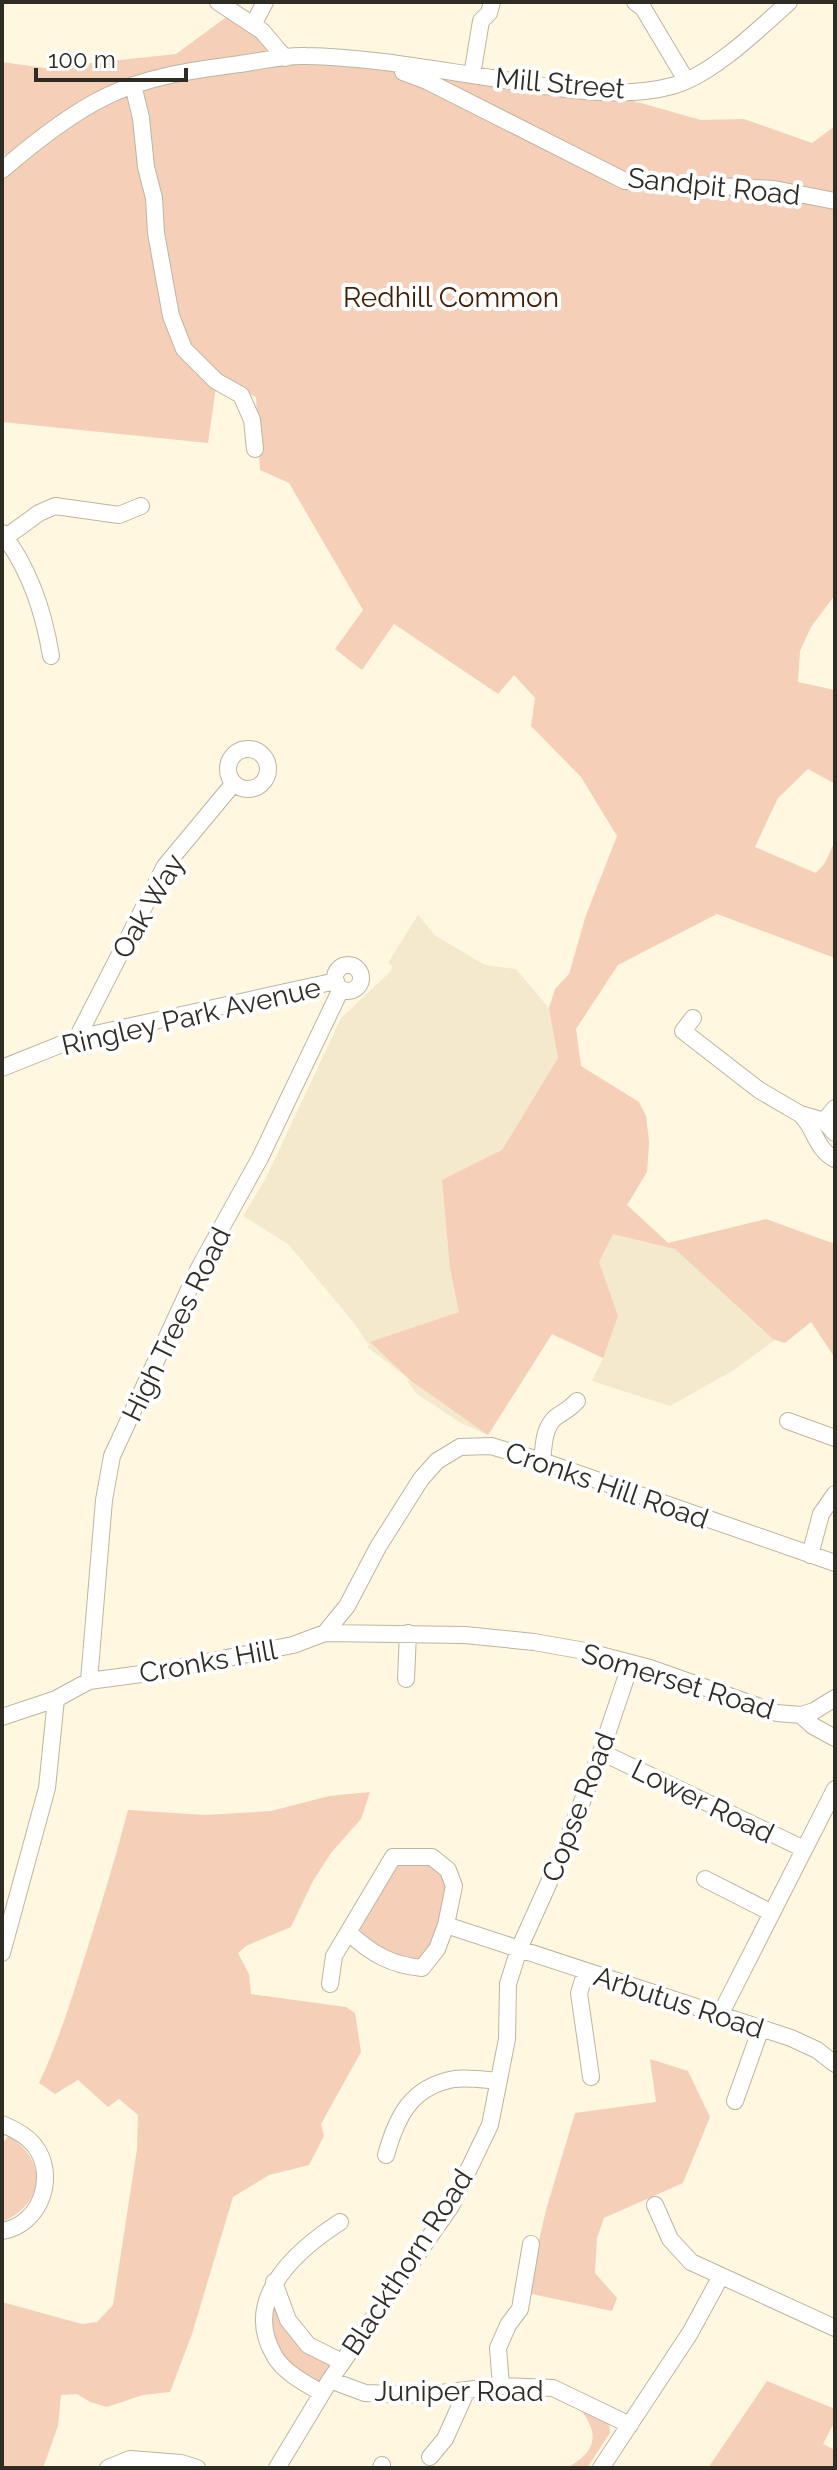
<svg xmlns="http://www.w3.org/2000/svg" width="837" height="2470" viewBox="0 0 837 2470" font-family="Raleway,sans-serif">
	<rect width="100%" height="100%" fill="#fff7e0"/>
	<path fill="#f4e9cd" d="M418 915 436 936 485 965 516 969 549 1008 576 1029 581 1066 646 1116 649 1144 647 1172 627 1205 775 1340 734 1370 670 1406 592 1381 603 1358 552 1334 488 1435 461 1423 417 1394 408 1382 409 1379 367 1347 369 1345 354 1323 288 1244 243 1216 266 1178 341 1018 391 971 392 966 388 963Z"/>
	<path fill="#f6cfb9" d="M233 12 302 59 467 78 630 100 701 120 744 119 812 143 835 126V595L811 627 800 651 798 682 835 690V784L808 769 778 798 755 847 816 873 825 863 835 841V958L717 914 618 965 576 1029 581 1066 639 1102 646 1116 649 1141 647 1172 627 1205 668 1243 766 1219 835 1244V1358L811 1322 785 1343 773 1339 675 1249 613 1234 599 1262 618 1316 603 1358 552 1334 488 1435 410 1380 370 1342 459 1312 450 1268 442 1180 502 1150 558 1058 549 1008 555 989 569 974 586 915 617 836 581 777 531 726 535 698 514 675 498 694 394 624 362 670 335 649 363 610 289 483 260 470 256 397 217 380 208 443 2 422V181L12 172 2 148V62L45 68 176 54Z
		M370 1792 361 1819 331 1853 313 1881 291 1927 246 1946 238 1953 249 1974 251 1994 346 2007 355 2013 361 2052 321 2124 324 2136 309 2165 269 2175 233 2197 192 2334 170 2392 143 2395 107 2407 90 2402 77 2394 61 2395 58 2426 43 2468H2V2302L82 2324 97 2322 113 2305 137 2149 138 2115 119 2099 108 2107 78 2080 55 2094 39 2083C56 2047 68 2010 80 1972 97 1918 114 1864 128 1810L205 1815 271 1811 329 1796Z
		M414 1860C426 1860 439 1865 447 1876 456 1891 433 1950 419 1959 416 1961 411 1961 407 1963L356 1934 397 1865Z
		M650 2059 688 2071 710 2117 683 2183 604 2218 597 2238 595 2273 617 2298 612 2311 527 2293 546 2210 575 2113 656 2102Z
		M8 2136C48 2160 46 2203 2 2222V2144Z
		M275 2289 286 2320 334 2360 321 2388 277 2356 267 2316Z
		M767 2381 835 2409V2421L823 2444 835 2450V2468H708Z
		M585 2408 609 2421 610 2433 587 2468H566C591 2455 602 2439 583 2413Z"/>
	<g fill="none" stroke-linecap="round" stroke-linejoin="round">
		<g stroke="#bdb5a0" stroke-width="18">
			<path id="minor" d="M218 2 262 31 285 58
				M635 2 643 8 686 80
				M253 25 265 2
				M403 72 427 81 625 181 774 189 835 201
				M472 75 481 21 489 13 492 2
				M133 85 141 118 146 167 154 198 156 233 171 316 184 349 216 381 241 395 252 420 255 449
				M2 170C30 146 72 113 105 97 147 76 194 70 240 64 261 61 284 55 306 56 367 57 431 69 492 78 547 86 617 101 672 86 711 76 759 29 789 2
				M2 533C29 568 44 613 51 656
				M6 537 39 513 55 506 119 515 141 506
				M228 769a20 20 0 1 1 40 0a20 20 0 1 1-40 0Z
				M335 978a13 13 0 1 1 26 0a13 13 0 1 1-26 0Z
				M693 1018 683 1031 759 1090 800 1114 824 1121 835 1133
				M77 1038 165 866 234 783
				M2 1068 77 1038 336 981
				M801 1115C815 1128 816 1150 835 1159
				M824 1121 835 1108
				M788 1421 835 1438
				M542 1461C544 1446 543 1428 556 1417 563 1412 570 1409 577 1401
				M810 1555 821 1514 835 1494
				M325 1633 347 1606 378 1547 421 1479 437 1461 460 1447 491 1446 542 1461 835 1563
				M406 1679 408 1633
				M89 1681 104 1500 112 1456 199 1268 260 1158 341 989
				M801 1715 813 1726 835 1738
				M2 1717 56 1699 89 1681 156 1672 293 1645 325 1633 465 1635 534 1642 585 1651 650 1668 777 1713 801 1715 814 1711 835 1698
				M601 1752 804 1849
				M705 1879 772 1913
				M349 1933C372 1954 391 1965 422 1968L437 1949 446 1925
				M2 1953 47 1788 56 1699
				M586 1971 579 1993 591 2077
				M330 1984 334 1956 393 1857H432L448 1870 454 1886 446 1925 791 2038 817 2050 835 2064
				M720 2015 835 1789
				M735 2101 761 2028
				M2 2124C14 2129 26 2135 34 2145 58 2175 41 2225 2 2231
				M386 2155C397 2116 411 2087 454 2079 468 2077 485 2080 499 2081
				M655 2205 670 2239 691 2262 835 2328
				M274 2282 288 2320 308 2345 342 2362
				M330 2380 365 2393 424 2395 501 2386 553 2388 630 2425
				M501 2386 498 2348 508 2325 520 2309 531 2244
				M322 2393C306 2384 283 2372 274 2355 241 2298 297 2250 340 2222
				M430 2457 445 2439 467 2390
				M108 2468 130 2459 181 2463 197 2468
				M277 2468 330 2380 451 2206 490 2125 507 2039 508 1984 519 1949 564 1849 601 1752 631 1663
				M381 2468 382 2465
				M601 2468 690 2333 721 2276"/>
		</g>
		<use href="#minor" stroke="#fff" stroke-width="16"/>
	</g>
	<g text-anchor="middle" stroke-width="8" stroke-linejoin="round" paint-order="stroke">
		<g font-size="28" fill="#2f2c24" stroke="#fff">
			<text transform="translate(560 83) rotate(5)" y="10">Mill Street</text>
			<text transform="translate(714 186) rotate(6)" y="10">Sandpit Road</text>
			<text transform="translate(148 906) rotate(-60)" y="10">Oak Way</text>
			<text transform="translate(191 1016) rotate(-13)" y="10">Ringley Park Avenue</text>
			<text transform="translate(176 1324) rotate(-64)" y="10">High Trees Road</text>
			<text transform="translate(607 1485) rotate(19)" y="10">Cronks Hill Road</text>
			<text transform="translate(208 1661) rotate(-10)" y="10">Cronks Hill</text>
			<text transform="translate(678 1681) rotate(17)" y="10">Somerset Road</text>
			<text transform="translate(703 1801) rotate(26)" y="10">Lower Road</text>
			<text transform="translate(578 1807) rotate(-69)" y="10">Copse Road</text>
			<text transform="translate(679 2002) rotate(18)" y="10">Arbutus Road</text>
			<text transform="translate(407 2262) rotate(-57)" y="10">Blackthorn Road</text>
			<text x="459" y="2401">Juniper Road</text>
		</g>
		<g font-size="28" fill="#441d03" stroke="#fff">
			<text x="451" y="307">Redhill Common</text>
		</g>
	</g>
	<rect width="837" height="2470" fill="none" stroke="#2f2c24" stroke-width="8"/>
	<path d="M36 68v12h150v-12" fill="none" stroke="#2f2c24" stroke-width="4"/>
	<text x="48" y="68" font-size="24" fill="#2f2c24" stroke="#ffffff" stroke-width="6" paint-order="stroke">100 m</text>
</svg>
